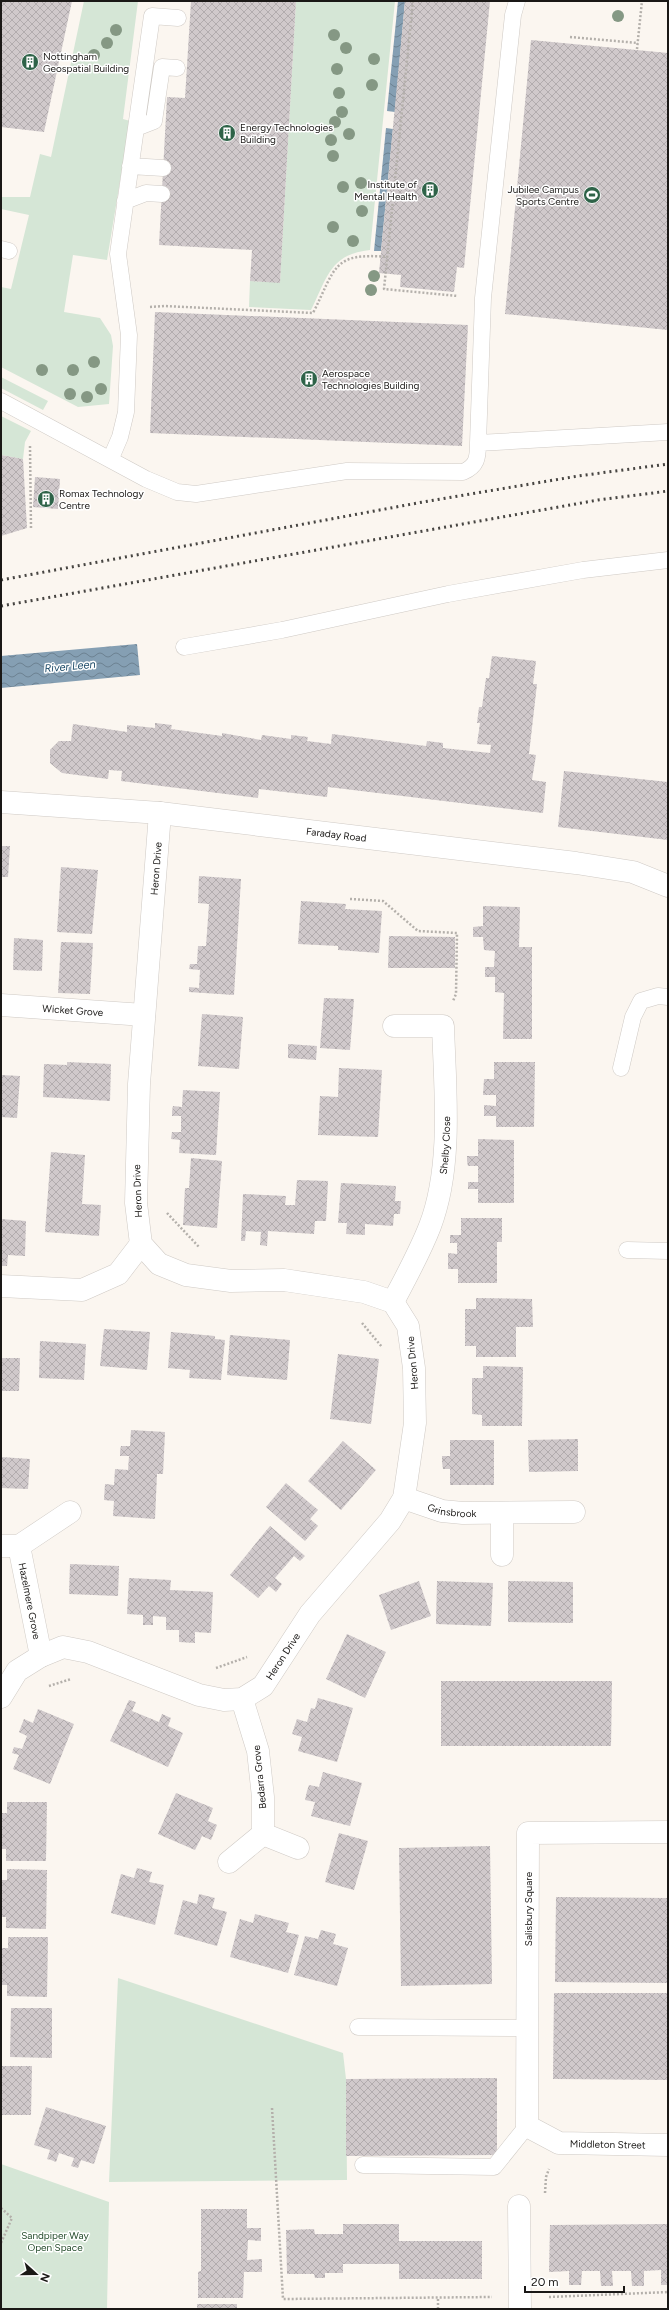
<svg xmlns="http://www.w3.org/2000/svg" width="669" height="2310" viewBox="0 0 669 2310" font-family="Figtree,sans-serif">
	<defs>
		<pattern id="water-waves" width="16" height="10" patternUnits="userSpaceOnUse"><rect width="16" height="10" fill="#859fb3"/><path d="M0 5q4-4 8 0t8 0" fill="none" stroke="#6c8191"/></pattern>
		<pattern id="building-cross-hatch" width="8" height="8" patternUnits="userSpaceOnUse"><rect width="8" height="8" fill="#d0c9cb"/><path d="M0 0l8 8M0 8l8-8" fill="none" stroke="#b2acae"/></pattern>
	</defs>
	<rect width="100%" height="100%" fill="#fbf6f0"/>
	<path fill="#d5e6d6" d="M84 1H138L123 119 130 121 107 260 73 255 64 312 100 318 111 335 113 346 109 404 78 407 1 367V287L11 289 29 215 1 209V197H30L40 154 51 157Z
		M296 1H395L370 250C330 254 327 278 311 310L249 307 250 281 280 282Z
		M1 377 48 401 43 410 1 388Z
		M1 416 31 431 25 442 23 459 1 455Z
		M118 1978 343 2053 346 2079 347 2180 109 2182Z
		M1 2164 109 2202 107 2309H1Z"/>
	<path fill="url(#water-waves)" d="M398 1H405L395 112 387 111Z
		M386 128 393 129 381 251H374Z
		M137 644 140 675 1 688V656Z"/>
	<path fill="url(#building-cross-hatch)" d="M1 1H72L44 132 1 127Z
		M191 1H296L280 283 250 281 252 250 159 245 167 97 185 98Z
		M405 1H490L464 268 457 267 454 292 400 287 401 275 379 273Z
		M531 40 668 53V330L505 314Z
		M155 312 468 325 462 446 150 433Z
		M1 455 23 459 27 528 1 536Z
		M35 477 60 479 58 509 33 507Z
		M492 656 536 661 533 684H537L529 754 536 755 532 780 546 782 543 813 328 787 327 797 259 789 258 798 121 781 122 771 109 770 108 779 62 773 50 763V750L59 741H71L73 724 127 732V725L155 728V723L172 725 171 729 222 736V733L261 740 262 735 291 739V735L308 737 307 741 331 744 332 734 426 746 427 741 443 743V748L490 753 491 745 477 744 480 723H477L479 707H482L486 678H489Z
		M564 771 668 782V840L558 827Z
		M1 846H10L8 877H1Z
		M61 867 98 870 92 934 57 932Z
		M199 876 241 879 234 995 189 992V987L199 988 200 970 189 969 190 964H197L198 946H206L209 904 198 903Z
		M301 901 346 904 345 909 382 911 379 953 338 950V946L298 944Z
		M483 906 520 907 519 947H532V1039H503L504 993 495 992V977H485V967H494L495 951 484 950 483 937H473V927L483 926Z
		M389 936 455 937V968H388Z
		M14 938 43 940 42 971 13 970Z
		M61 942 93 943 90 994 58 993Z
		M324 998 354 999 350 1050 320 1048Z
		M202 1014 243 1017 239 1069 198 1066Z
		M288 1044 317 1046 316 1060 288 1058Z
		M67 1062 111 1064 110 1101 43 1097 44 1064 67 1065Z
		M494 1062H535L534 1127H496V1116H484V1105L496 1106V1095H483L484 1079H494Z
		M339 1068 382 1070 378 1137 318 1135 320 1096 338 1097Z
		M1 1075 20 1076 17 1118 1 1117Z
		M183 1090 220 1092 216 1155 179 1153 180 1140 171 1139 172 1132H181V1116H172V1111L173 1106 182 1107Z
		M478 1139 514 1140V1203H478V1189H468V1182H478V1166H468L467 1161V1156H478Z
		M51 1152 85 1155 82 1204 101 1205 99 1236 45 1232Z
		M191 1158 222 1161 217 1228 183 1225 185 1188H189Z
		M297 1180 328 1181 326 1221H315L314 1234 268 1231 267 1246 260 1245 261 1232 246 1231 245 1241H241L243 1194 286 1196 285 1205H295Z
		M341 1183 396 1186 395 1201H401L400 1214H394L393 1226 365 1224V1235L346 1234 347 1223H338Z
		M461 1218H502V1242H497V1283H458V1269H448V1253L457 1254V1243H450V1235H461Z
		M1 1219 26 1221 25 1256 8 1255 7 1266H1Z
		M476 1298 532 1299 533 1327H516V1357H476V1346H465V1309H476Z
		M104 1329 150 1332 147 1370 100 1366Z
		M171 1332 215 1336V1339L225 1340 221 1380 189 1378 190 1370 168 1368Z
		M230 1335 290 1340 287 1380 227 1375Z
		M40 1341 86 1344 84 1380 39 1378Z
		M338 1354 379 1359 371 1424 330 1419Z
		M1 1358H20L19 1391H1Z
		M483 1366 523 1367 522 1426H482V1415L472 1414V1378H483Z
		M131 1430 165 1432 163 1474H157L155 1519 113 1516 114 1501 104 1500 105 1484 114 1485 115 1469 128 1470 129 1456H120V1451L121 1446H130Z
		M578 1439V1471L529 1472 528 1440Z
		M450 1440H494V1485H450V1469H443L442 1462V1456H450Z
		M343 1441 376 1470 341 1510 308 1481Z
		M1 1457 30 1459 28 1489 1 1488Z
		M286 1483 318 1510 310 1519 318 1526 305 1541 266 1507Z
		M270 1526 305 1556 300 1561 294 1556 275 1578 282 1584 276 1592 269 1586 258 1598 230 1575Z
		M70 1564 119 1566 118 1596 69 1594Z
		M129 1578 171 1580 170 1590 213 1592 211 1633 195 1632V1643L179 1642V1630H166V1617L153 1616V1625H143V1615L127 1614Z
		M419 1581 431 1616 391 1630 379 1595Z
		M437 1581 493 1583 491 1626 436 1624Z
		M508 1581 573 1582V1623L508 1622Z
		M347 1634 386 1652 365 1698 326 1679Z
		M441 1681H612L611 1746H441Z
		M318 1698 353 1708 337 1762 298 1751 302 1737 292 1734 297 1719 307 1722 311 1708 315 1709Z
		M129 1700 136 1702 132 1711 159 1722 162 1714 171 1718 168 1726 183 1733 168 1767 110 1741Z
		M38 1709 74 1724 50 1784 13 1769 19 1755 12 1753 14 1747 22 1749 27 1736 19 1732 24 1719 33 1723Z
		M323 1772 362 1783 350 1826 311 1816 315 1802 305 1800 307 1791 309 1785 319 1787Z
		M176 1793 213 1808 208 1821 217 1825 211 1840 202 1836 195 1850 158 1834Z
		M7 1802H47L46 1861H6V1849H1V1813H7Z
		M339 1833 368 1841 354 1890 325 1882Z
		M490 1846 492 1984 401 1986 399 1848Z
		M137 1868 152 1872 149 1882 164 1885 155 1925 111 1913 121 1874 134 1878Z
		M7 1869 47 1870 46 1929 6 1928V1917H1V1880H7Z
		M199 1894 215 1898 212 1908 227 1912 217 1946 174 1934 183 1900 197 1904Z
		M556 1897 668 1898V1983L555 1982Z
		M255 1914 289 1923 286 1932 299 1935 288 1973 230 1957 240 1919 253 1923Z
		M321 1930 336 1934 333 1944 348 1948 337 1986 294 1975 305 1936 318 1939Z
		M8 1937H48L47 1997 7 1996V1985H1V1948H8Z
		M554 1993H668V2080L553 2079Z
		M11 2008H52V2058L10 2057Z
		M1 2066H32L31 2115H1Z
		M497 2078V2155L346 2156V2079Z
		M46 2107 106 2126 94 2164 81 2160 78 2168 71 2166 74 2158 59 2153 56 2162 51 2160 47 2159 50 2150 34 2145Z
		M201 2209H247V2228H261V2241L248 2240 247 2260 262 2259V2272H244L243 2298H198V2272L201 2271Z
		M343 2224H399V2241H482V2279H399V2264H343V2273H325V2278H315L314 2274H287L286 2230 314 2229 315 2234H343Z
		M668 2224V2285H661V2270L644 2271V2286H632L631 2271H612L613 2286H601L600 2271H582L581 2285H569V2271L549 2272 550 2225Z
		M197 2304H237V2309H197Z"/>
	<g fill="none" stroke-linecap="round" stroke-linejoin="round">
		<g stroke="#cfcac5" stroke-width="17">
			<path id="service" d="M517 1 513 15 483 298 478 443 668 432
				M136 128 154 121 162 67 177 68
				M130 166 163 168
				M125 201 146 193 162 194
				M1 249 9 251
				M1 401 146 479 177 492 196 494 347 471 463 472C477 466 478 458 478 443
				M111 458 120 437 126 412 129 335 118 254 152 16 178 18
				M184 647 282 630 448 594 583 570 668 560
				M621 1068 633 1017 641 1001 658 996 668 997
				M627 1250 668 1251
				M358 2027 528 2028
				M363 2165 494 2167 527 2126"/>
		</g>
		<g stroke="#cfcac5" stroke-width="23">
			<g id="minor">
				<path id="s1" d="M1 1005 144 1015"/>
				<path d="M1 1286 82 1290 118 1274 141 1244"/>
				<path id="s2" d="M393 1302C406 1277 420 1252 430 1226 453 1166 445 1089 443 1026H394"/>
				<path id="s3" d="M404 1498 442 1511 463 1513 574 1512"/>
				<path d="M502 1513V1555"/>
				<path d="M1 1546H19L70 1512"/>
				<path id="s4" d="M19 1546 41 1656"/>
				<path id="s5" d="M1 1697 17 1671 41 1656 63 1647 88 1652 199 1695 224 1700 242 1699 263 1686 310 1614 390 1521 404 1498 415 1423 414 1368 408 1326 393 1302 364 1292 284 1280 231 1281 186 1275 159 1264 141 1244 136 1203 139 1084 160 813"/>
				<path id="s6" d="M668 1832 528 1833 527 2126 559 2143 668 2145"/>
				<path d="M263 1834 298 1848"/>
				<path d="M229 1862 263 1834V1797L258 1751 242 1699"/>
				<path d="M519 2206 520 2309"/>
			</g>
		</g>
		<g stroke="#cfcac5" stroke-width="23">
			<g id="tertiary">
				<path id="s7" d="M1 802 160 813 576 863 633 872 668 886"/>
			</g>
		</g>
		<path stroke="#b4b0ab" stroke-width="2.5" stroke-dasharray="2 2" stroke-linecap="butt" d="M413 1 384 289 458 296
			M570 37 638 43
			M637 49 642 1
			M150 307 164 306 313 313C336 268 332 252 388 257
			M30 446 31 529
			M350 899 383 901 418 931 457 933 456 994 453 1001
			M167 1213 199 1247
			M362 1323 382 1347
			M216 1668 247 1657
			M49 1686 71 1679
			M272 2108 283 2299 492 2297
			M545 2193 546 2177 549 2169
			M1 2208 12 2218 1 2243
			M549 2297 668 2292
			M438 2309V2298"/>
		<use href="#service" stroke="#fff" stroke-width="16"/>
		<use href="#minor" stroke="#fff" stroke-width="22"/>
		<use href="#tertiary" stroke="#fff" stroke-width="22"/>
		<path stroke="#474542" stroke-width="3" stroke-dasharray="2 4" stroke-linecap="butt" d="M1 580 423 502 578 476 668 464
			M1 606 598 500 668 491"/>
	</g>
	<g fill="#859884">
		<circle cx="618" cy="16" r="6"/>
		<circle cx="116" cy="30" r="6"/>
		<circle cx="334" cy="35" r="6"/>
		<circle cx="107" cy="43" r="6"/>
		<circle cx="346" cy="48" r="6"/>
		<circle cx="94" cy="55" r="6"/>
		<circle cx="374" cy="59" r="6"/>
		<circle cx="337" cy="69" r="6"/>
		<circle cx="372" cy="85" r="6"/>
		<circle cx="339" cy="93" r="6"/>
		<circle cx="342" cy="112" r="6"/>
		<circle cx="335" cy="122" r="6"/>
		<circle cx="349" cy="134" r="6"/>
		<circle cx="331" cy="140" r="6"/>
		<circle cx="333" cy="156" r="6"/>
		<circle cx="361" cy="183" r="6"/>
		<circle cx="343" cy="187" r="6"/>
		<circle cx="362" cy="211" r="6"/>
		<circle cx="333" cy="227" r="6"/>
		<circle cx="353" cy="241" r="6"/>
		<circle cx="374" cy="276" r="6"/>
		<circle cx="371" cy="290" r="6"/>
		<circle cx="94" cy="362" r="6"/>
		<circle cx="42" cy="370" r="6"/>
		<circle cx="73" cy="370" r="6"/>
		<circle cx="101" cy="389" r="6"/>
		<circle cx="70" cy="394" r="6"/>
		<circle cx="87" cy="397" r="6"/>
	</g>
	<defs>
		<g id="building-disc" transform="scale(0.9)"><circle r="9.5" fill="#2e6348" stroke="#fff"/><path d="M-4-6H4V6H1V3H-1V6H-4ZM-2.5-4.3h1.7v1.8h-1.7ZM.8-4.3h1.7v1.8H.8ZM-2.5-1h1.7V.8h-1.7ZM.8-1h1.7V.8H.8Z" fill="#fff"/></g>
		<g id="stadium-disc" transform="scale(0.9)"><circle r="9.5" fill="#2e6348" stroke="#fff"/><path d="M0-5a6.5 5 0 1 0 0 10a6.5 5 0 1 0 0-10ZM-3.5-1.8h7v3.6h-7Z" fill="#fff"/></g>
	</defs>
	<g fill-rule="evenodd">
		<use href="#building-disc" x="30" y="62"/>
		<use href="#building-disc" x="227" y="133"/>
		<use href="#building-disc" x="430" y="190"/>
		<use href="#stadium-disc" x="592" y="195"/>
		<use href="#building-disc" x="309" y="379"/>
		<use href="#building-disc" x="46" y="499"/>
	</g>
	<g text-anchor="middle" stroke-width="3" stroke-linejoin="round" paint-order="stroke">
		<g font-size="10" fill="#1a1816" stroke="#fff" text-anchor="start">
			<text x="43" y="60">Nottingham<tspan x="43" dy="12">Geospatial Building</tspan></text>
			<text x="240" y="131">Energy Technologies<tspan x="240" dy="12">Building</tspan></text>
			<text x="417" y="188" text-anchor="end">Institute of<tspan x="417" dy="12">Mental Health</tspan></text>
			<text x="579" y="193" text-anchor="end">Jubilee Campus<tspan x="579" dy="12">Sports Centre</tspan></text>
			<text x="322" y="377">Aerospace<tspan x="322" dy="12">Technologies Building</tspan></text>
			<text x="59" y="497">Romax Technology<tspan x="59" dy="12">Centre</tspan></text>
		</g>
		<g font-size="10" fill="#1a1816" stroke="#fff">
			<text dy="4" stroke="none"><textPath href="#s7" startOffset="337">Faraday Road</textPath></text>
			<text dy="4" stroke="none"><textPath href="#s5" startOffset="1375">Heron Drive</textPath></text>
			<text dy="4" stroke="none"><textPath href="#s1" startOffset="72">Wicket Grove</textPath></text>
			<text dy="4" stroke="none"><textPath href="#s2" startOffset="167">Shelby Close</textPath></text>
			<text transform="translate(137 1191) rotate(-92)" y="4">Heron Drive</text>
			<text transform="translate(412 1363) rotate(-95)" y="4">Heron Drive</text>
			<text dy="4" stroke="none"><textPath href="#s3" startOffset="50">Grinsbrook</textPath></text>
			<text dy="4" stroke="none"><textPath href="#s4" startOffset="56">Hazelmere Grove</textPath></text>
			<text dy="4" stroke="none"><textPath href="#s5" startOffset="331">Heron Drive</textPath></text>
			<text transform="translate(259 1777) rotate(-96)" y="4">Bedarra Grove</text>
			<text transform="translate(528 1909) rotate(-90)" y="4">Salisbury Square</text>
			<text dy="4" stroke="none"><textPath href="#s6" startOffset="518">Middleton Street</textPath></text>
		</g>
		<g font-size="10" fill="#244b2b" stroke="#fff">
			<text x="55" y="2239">Sandpiper Way<tspan x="55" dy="12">Open Space</tspan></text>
		</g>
		<g font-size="11" font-style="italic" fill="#1b4967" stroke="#fff">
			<text transform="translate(70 666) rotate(-5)" y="4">River Leen</text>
		</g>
	</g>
	<rect width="669" height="2310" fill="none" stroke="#1a1816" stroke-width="4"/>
	<g transform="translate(36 2274) rotate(111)" stroke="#ffffff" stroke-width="3" paint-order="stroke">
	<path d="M0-3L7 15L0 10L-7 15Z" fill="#1a1816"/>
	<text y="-6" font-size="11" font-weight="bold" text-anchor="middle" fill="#1a1816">N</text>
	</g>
	<path d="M525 2286v6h99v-6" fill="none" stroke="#1a1816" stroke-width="2"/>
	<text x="531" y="2286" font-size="12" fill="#1a1816" stroke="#ffffff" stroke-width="3" paint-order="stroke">20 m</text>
</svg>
